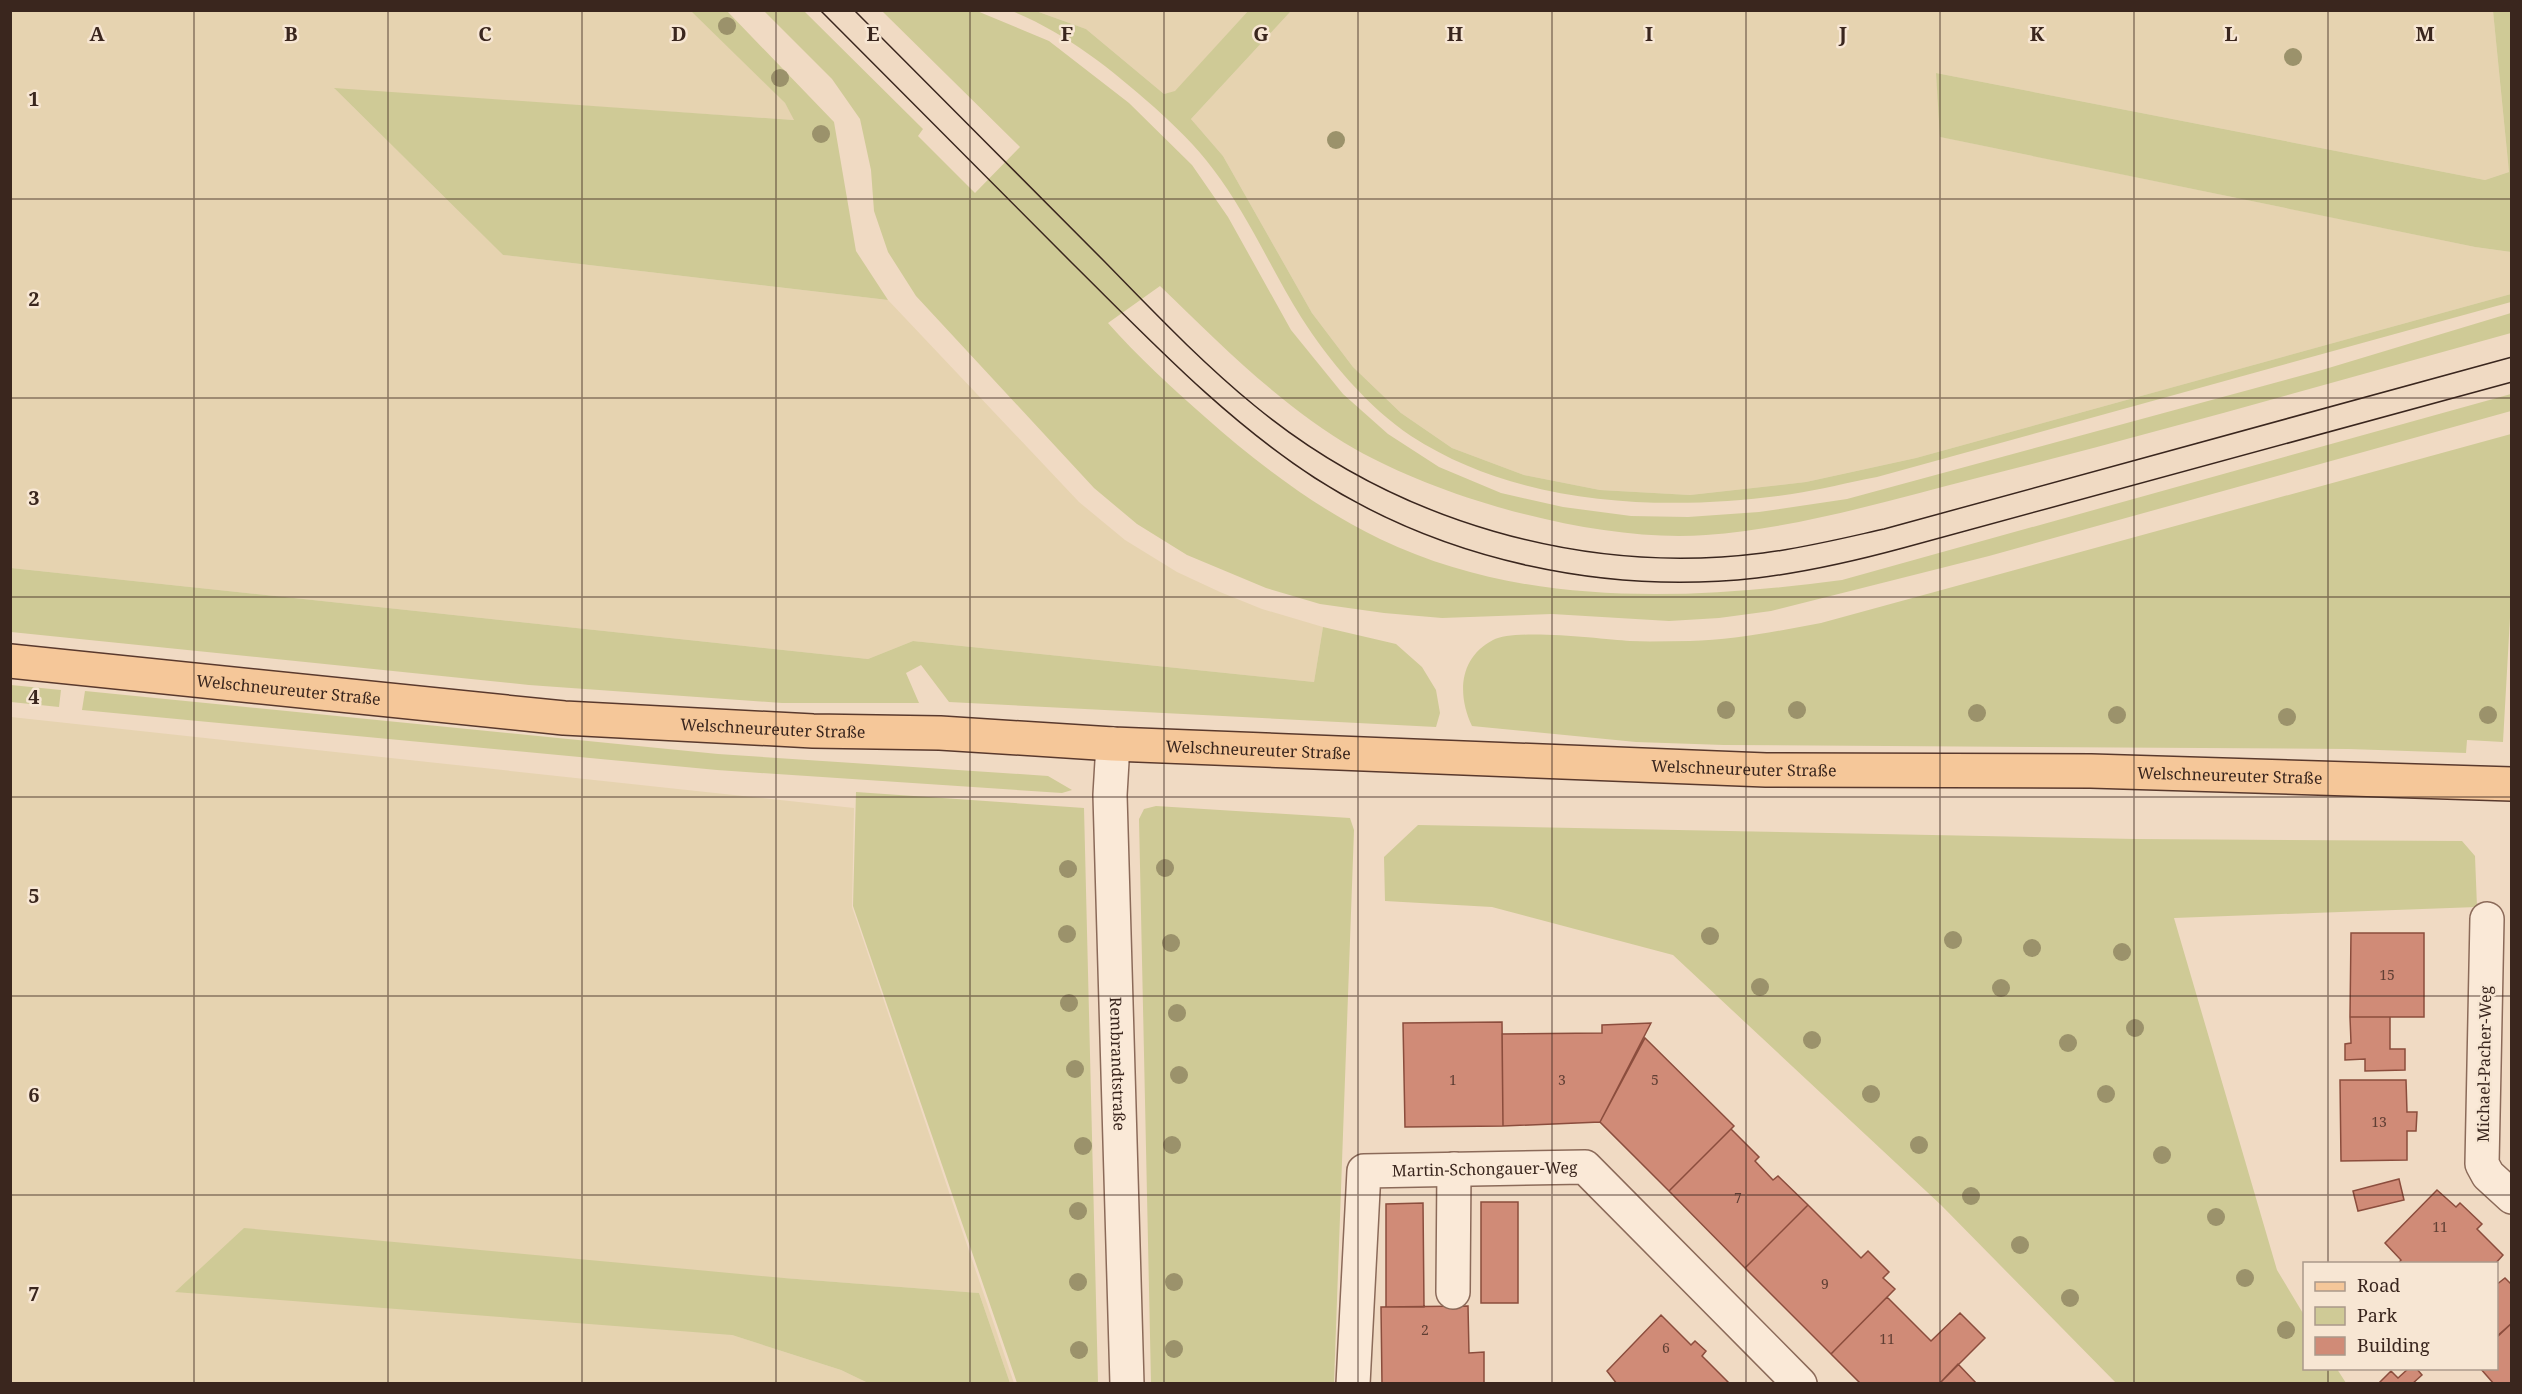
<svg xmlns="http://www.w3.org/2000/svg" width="2522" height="1394" viewBox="0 0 2522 1394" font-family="'Noto Serif',serif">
	<rect width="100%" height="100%" fill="#f0dac3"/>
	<path fill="#e6d3b0" d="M691 10 785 103 795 120 335 89 503 255 888 300 1079 502 1125 540 1177 572 1220 592 1262 609 1323 627 1314 682 913 641 868 659 11 568V11Z
		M1036 11H1248L1175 92 1164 94 1086 29Z
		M1291 11H2493L2509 172 2485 180 1936 73 1941 137 2475 247 2511 252V294L1916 458 1806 482 1690 495 1600 490 1524 475 1452 448 1401 413 1353 367 1312 313 1223 156 1191 119Z
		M11 717 854 808 852 907 1014 1383H1010L979 1293 784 1278 732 1335 841 1370 868 1383 11 1384Z"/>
	<path fill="#cfca96" d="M691 11H727L834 122 856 251 888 300 503 255 334 88 794 120 785 103Z
		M764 11H804L923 129 918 136 975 193 1020 147 882 11H977L1049 41 1129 103 1192 165 1228 217 1291 330 1343 394 1388 434 1439 467 1501 493 1563 507 1631 516 1688 517 1759 512 1847 499 2322 370 2511 313V333C2333 382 2156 433 1977 478 1887 501 1798 528 1706 535 1601 543 1447 501 1355 449 1282 407 1220 344 1160 286L1108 323C1137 356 1172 388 1205 417 1258 464 1316 508 1380 539 1524 608 1688 600 1842 580L2511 394V411L1989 556 1771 611 1719 618 1669 621 1552 614 1442 618 1384 613 1320 604 1266 588 1187 555 1137 524 1094 488 916 296 888 252 874 211 871 170 860 119 832 79Z
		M1012 11H1036L1086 29 1164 94 1175 91 1248 11H1291L1191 119 1223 156 1312 313 1353 367 1401 413 1452 448 1524 475 1600 490 1690 495 1806 482 1916 458 2511 294V302L1877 477C1849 482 1820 490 1792 494 1667 512 1520 507 1411 436 1369 408 1328 360 1301 317 1271 269 1248 215 1213 169 1196 146 1175 126 1154 107 1110 68 1066 33 1012 11Z
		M2493 11H2511V252L2475 247 1940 137 1936 73 2485 180 2509 172Z
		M2511 434 2512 582 2503 742 2467 740 2466 753 2349 749 1724 745 1636 742 1472 726C1457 694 1459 658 1493 640 1515 628 1602 639 1630 641 1650 642 1670 641 1690 641 1734 640 1778 631 1821 623Z
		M11 568 868 659 913 641 1314 682 1323 627 1396 644 1422 667 1436 690 1440 713 1436 727 949 702 921 665 906 673 919 703H782L529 685 11 632Z
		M11 685 61 690 59 707 11 702Z
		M85 691 718 754 1048 776 1072 790 1062 793 717 770 82 710Z
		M856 792 1084 808 1098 1383H1017L853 906Z
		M1156 806 1350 818 1354 830 1334 1383H1151L1139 819 1144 809Z
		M1418 825 2136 839 2462 841 2475 856 2477 907 2174 918 2277 1270 2304 1315V1368L2337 1369 2346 1383H2116L1941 1205 1673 955 1492 907 1385 901 1384 857Z
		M244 1228 784 1278 979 1293 1010 1383H868L841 1370 732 1335 175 1292Z"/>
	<path fill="#d08b77" stroke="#8b4d3d" stroke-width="1.5" d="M2351 933H2424V1017H2350Z
		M2350 1017H2390V1049H2405V1070L2365 1071V1059L2345 1060V1044L2351 1043Z
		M1502 1022 1503 1126 1405 1127 1403 1023Z
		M1651 1023 1600 1122 1503 1126 1502 1034 1602 1033V1025Z
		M1645 1038 1734 1126 1669 1191 1600 1122Z
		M2340 1080H2406L2407 1112H2417L2416 1131H2407V1160L2341 1161Z
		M1731 1129 1759 1157 1755 1161 1773 1180 1778 1176 1808 1205 1745 1268 1669 1191Z
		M2399 1179 2404 1200 2358 1211 2353 1191Z
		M2437 1190 2456 1207 2460 1203 2482 1224 2477 1229 2503 1255 2495 1264H2398L2401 1260 2385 1243Z
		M1481 1202H1518V1303H1481Z
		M1423 1203 1424 1307H1386V1204Z
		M1808 1205 1861 1258 1868 1251 1889 1272 1883 1278 1895 1289 1831 1354 1745 1268Z
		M2505 1278 2512 1285V1323L2497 1337 2496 1285Z
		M1887 1297 1931 1341 1960 1313 1985 1338 1939 1384H1861L1831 1354Z
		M1468 1306 1469 1353 1484 1352V1384H1382L1381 1307Z
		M1661 1315 1691 1345 1695 1341 1706 1351 1702 1356 1730 1384H1617L1607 1371Z
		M2512 1323V1384H2494L2480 1368H2496V1337Z
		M1958 1364 1977 1384H1939Z
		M2409 1368H2416L2422 1375 2412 1384H2378L2391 1371 2398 1378Z"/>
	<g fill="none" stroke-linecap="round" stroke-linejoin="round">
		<g stroke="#8b6a59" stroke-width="36">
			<g id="minor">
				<path id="s1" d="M1113 744 1110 795 1127 1384"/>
				<path d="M2487 919 2482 1164 2488 1175 2512 1197"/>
				<path d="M1453 1292 1454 1169"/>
				<path id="s2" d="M1353 1384 1364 1171 1585 1167 1800 1384"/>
			</g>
		</g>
		<g stroke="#59392d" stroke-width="36">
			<g id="major">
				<path id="s3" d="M10 661 564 718 813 731 940 733 1113 744 1766 770 2091 771 2512 784"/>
			</g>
		</g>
		<use href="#minor" stroke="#fae9d7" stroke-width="33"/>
		<use href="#major" stroke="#f5c799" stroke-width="33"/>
		<path stroke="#3a261e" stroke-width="1.5" d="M820 10C904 95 988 179 1072 263 1149 339 1224 419 1315 478 1444 561 1606 595 1757 578 1807 572 1855 561 1903 548L2512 382
			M854 10C937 93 1020 177 1103 260 1152 310 1200 361 1255 406 1395 521 1582 576 1763 553 1804 548 1844 538 1884 529L2512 357"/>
	</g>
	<g fill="#9b926b">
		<circle cx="727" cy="26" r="9"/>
		<circle cx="2293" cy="57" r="9"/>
		<circle cx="780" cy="78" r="9"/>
		<circle cx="821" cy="134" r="9"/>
		<circle cx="1336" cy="140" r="9"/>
		<circle cx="1726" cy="710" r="9"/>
		<circle cx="1797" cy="710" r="9"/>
		<circle cx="1977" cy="713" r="9"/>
		<circle cx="2117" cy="715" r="9"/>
		<circle cx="2488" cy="715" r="9"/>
		<circle cx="2287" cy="717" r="9"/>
		<circle cx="1165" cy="868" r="9"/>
		<circle cx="1068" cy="869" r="9"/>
		<circle cx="1067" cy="934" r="9"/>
		<circle cx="1710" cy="936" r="9"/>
		<circle cx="1953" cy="940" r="9"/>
		<circle cx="1171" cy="943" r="9"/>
		<circle cx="2032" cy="948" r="9"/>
		<circle cx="2122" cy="952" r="9"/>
		<circle cx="1760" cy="987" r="9"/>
		<circle cx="2001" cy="988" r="9"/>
		<circle cx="1069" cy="1003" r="9"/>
		<circle cx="1177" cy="1013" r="9"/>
		<circle cx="2135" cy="1028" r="9"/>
		<circle cx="1812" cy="1040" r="9"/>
		<circle cx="2068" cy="1043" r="9"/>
		<circle cx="1075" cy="1069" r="9"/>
		<circle cx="1179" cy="1075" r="9"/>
		<circle cx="1871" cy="1094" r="9"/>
		<circle cx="2106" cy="1094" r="9"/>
		<circle cx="1172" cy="1145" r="9"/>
		<circle cx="1919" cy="1145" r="9"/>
		<circle cx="1083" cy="1146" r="9"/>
		<circle cx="2162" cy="1155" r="9"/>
		<circle cx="1971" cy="1196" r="9"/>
		<circle cx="1078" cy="1211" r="9"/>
		<circle cx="2216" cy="1217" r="9"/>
		<circle cx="2020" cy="1245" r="9"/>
		<circle cx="2245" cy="1278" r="9"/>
		<circle cx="1078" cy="1282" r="9"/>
		<circle cx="1174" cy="1282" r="9"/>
		<circle cx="2070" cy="1298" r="9"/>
		<circle cx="2286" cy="1330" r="9"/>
		<circle cx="1174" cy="1349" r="9"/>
		<circle cx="1079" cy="1350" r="9"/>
	</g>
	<path fill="none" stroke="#3a261e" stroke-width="1.5" stroke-opacity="0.55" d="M194 10V1384M388 10V1384M582 10V1384M776 10V1384M970 10V1384M1164 10V1384M1358 10V1384M1552 10V1384M1746 10V1384M1940 10V1384M2134 10V1384M2328 10V1264M10 199H2512M10 398H2512M10 597H2512M10 797H2512M10 996H2512M10 1195H2512M2328 1368V1384"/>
	<g text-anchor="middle" stroke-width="5" stroke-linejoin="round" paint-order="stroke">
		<g font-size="14" fill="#603f34">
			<text x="2387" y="980">15</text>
			<text x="1453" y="1085">1</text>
			<text x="1562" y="1085">3</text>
			<text x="1655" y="1085">5</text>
			<text x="2379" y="1127">13</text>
			<text x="1738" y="1203">7</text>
			<text x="2440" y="1232">11</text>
			<text x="1825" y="1289">9</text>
			<text x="1425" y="1335">2</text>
			<text x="1887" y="1344">11</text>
			<text x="1666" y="1353">6</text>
		</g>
		<g font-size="16" fill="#3a261e" stroke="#f7e6d3">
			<text dy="6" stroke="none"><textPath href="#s3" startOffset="280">Welschneureuter Straße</textPath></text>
			<text dy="6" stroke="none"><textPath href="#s3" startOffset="766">Welschneureuter Straße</textPath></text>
			<text dy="6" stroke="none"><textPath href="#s3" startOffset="1252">Welschneureuter Straße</textPath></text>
			<text dy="6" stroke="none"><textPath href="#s3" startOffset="1738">Welschneureuter Straße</textPath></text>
			<text dy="6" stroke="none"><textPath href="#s3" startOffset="2224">Welschneureuter Straße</textPath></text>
			<text dy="6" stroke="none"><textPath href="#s1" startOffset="320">Rembrandtstraße</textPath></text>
			<text transform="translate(2484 1064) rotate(-89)" y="6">Michael-Pacher-Weg</text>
			<text dy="6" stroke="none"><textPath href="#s2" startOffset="334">Martin-Schongauer-Weg</textPath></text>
		</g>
	</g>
	<g font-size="20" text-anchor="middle" font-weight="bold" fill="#3a261e" stroke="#f7e6d3" stroke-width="5" stroke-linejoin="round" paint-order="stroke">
		<text x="97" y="41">A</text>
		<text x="291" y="41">B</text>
		<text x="485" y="41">C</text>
		<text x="679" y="41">D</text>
		<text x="873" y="41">E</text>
		<text x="1067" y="41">F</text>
		<text x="1261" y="41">G</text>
		<text x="1455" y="41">H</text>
		<text x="1649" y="41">I</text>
		<text x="1843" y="41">J</text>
		<text x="2037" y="41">K</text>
		<text x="2231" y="41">L</text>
		<text x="2425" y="41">M</text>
		<text x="34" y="106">1</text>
		<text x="34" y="306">2</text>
		<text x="34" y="505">3</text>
		<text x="34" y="704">4</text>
		<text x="34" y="903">5</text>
		<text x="34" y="1102">6</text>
		<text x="34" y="1301">7</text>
	</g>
	<rect width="2522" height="1394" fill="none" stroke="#3a261e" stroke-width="24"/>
	<rect x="2303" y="1262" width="195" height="108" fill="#f7e6d3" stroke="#ab998b" stroke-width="1.5"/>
	<rect x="2315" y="1282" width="30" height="9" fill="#f5c799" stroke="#ab998b" stroke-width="1.5"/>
	<text x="2357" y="1292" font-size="18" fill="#3a261e">Road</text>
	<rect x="2315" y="1307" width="30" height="18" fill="#cfca96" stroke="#ab998b" stroke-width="1.5"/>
	<text x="2357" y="1322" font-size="18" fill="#3a261e">Park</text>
	<rect x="2315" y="1337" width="30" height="18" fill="#d08b77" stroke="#ab998b" stroke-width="1.5"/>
	<text x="2357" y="1352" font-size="18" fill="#3a261e">Building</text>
</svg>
